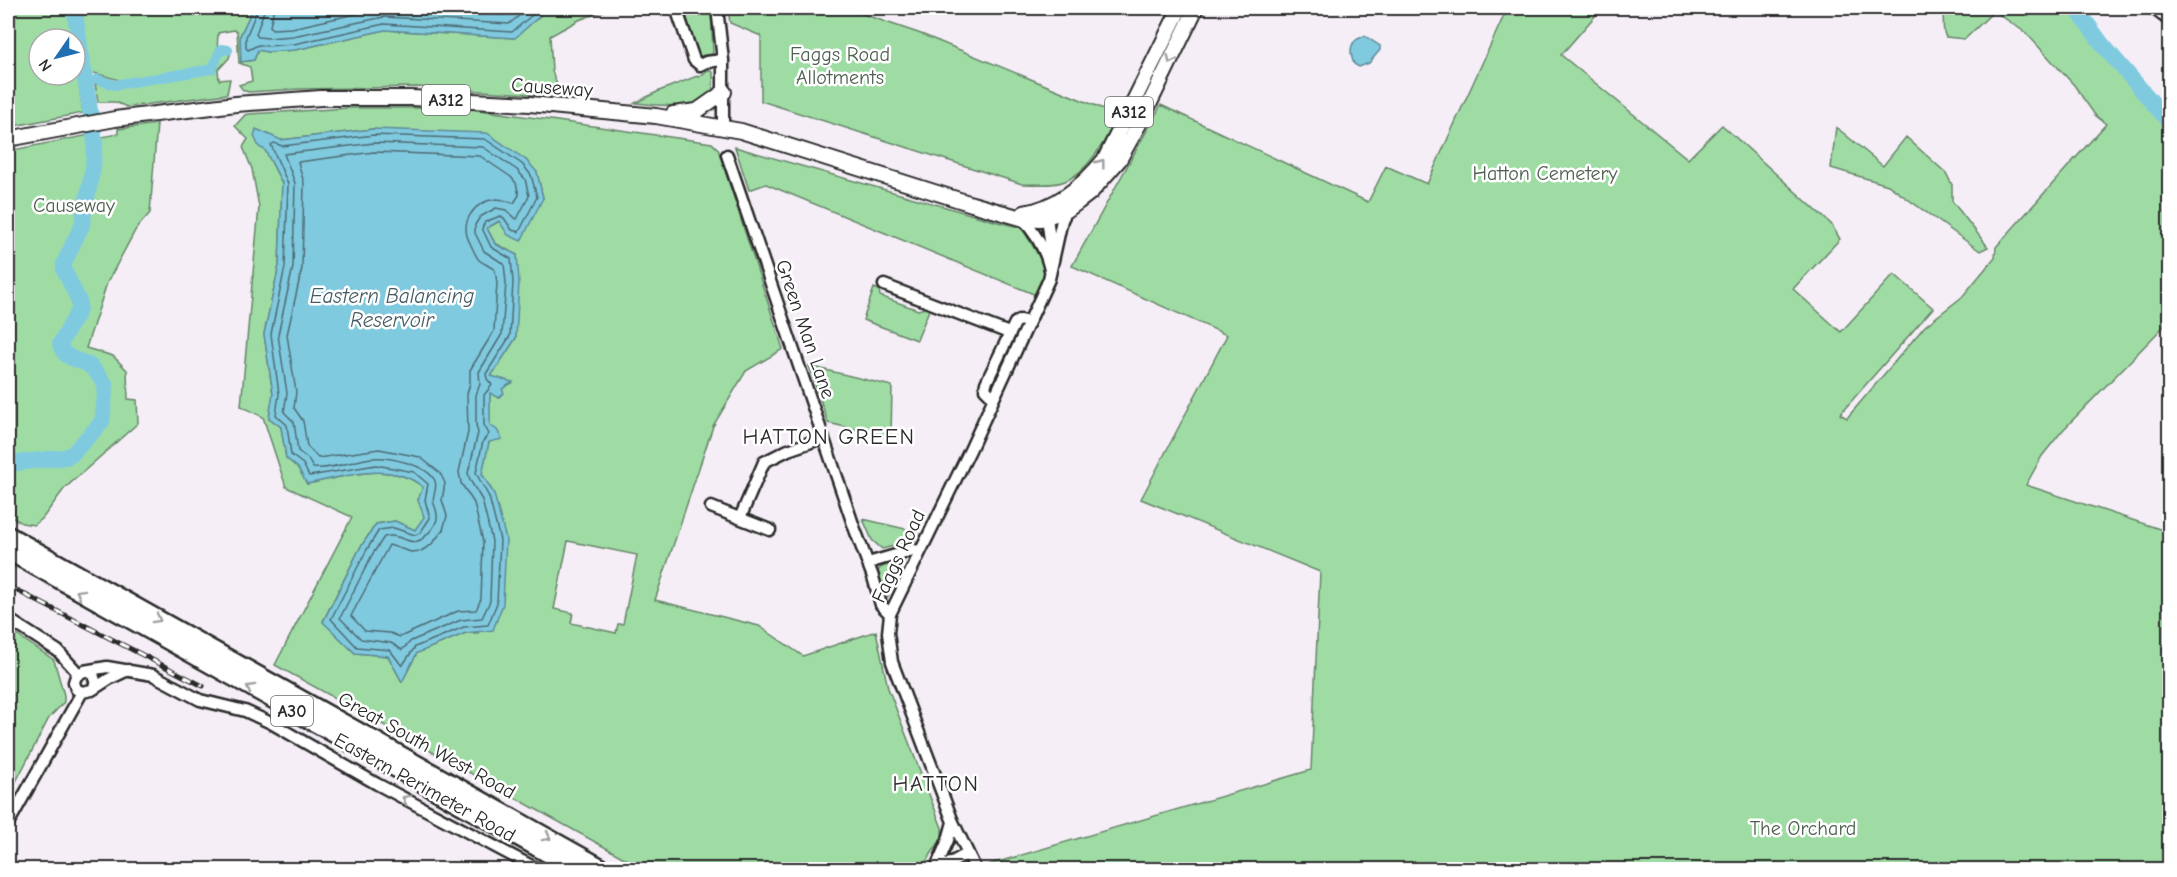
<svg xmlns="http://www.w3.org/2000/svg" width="2177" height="877" viewBox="0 0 2177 877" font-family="'Comic Neue',sans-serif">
	<rect width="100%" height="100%" fill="#f5eef7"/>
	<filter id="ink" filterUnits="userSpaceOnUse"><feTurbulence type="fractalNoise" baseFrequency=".0167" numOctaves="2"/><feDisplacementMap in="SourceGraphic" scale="12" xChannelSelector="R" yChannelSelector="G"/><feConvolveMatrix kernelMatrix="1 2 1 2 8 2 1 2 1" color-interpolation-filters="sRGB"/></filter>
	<g filter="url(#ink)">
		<path fill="#9fdca4" stroke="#658468" stroke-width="1.5" fill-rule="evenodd" d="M8 8H68L73 39H39V75H75V55L83 113 8 127Z
			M78 8H253L240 36 241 62 254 60 258 50 267 52 295 50 385 30 514 38 543 13 544 8H611L579 20 550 36 552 71 561 96 418 87 300 89 248 92 243 90 239 85 252 81 250 67 239 63 237 31 234 30 218 33 217 52 210 67 123 81 87 71Z
			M684 8H711L713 54 698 56Z
			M728 8H845L921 34 1118 115C1107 137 1090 171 1065 181 1052 186 1036 184 1022 184L761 101V36L730 23Z
			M1502 8H1602L1561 55 1688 159 1722 125 1831 224 1840 239 1793 289 1841 332 1894 274 1933 308 1840 414 1847 418 1925 326 1962 297 1995 257 1996 247 2106 124 2095 115 2074 85 2026 33 1994 11 1965 39 1946 37C1940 28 1947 17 1940 8H2069L2095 43 2169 131V321L2062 431 2042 456 2026 485 2169 532V869H991L988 865 1311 770 1320 572 1141 499 1227 335 1072 266 1161 105 1368 202 1386 166 1427 184 1506 11Z
			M222 51 231 52 229 58 218 70 219 80 230 79 227 94 127 107 115 102H98L95 83 113 88 212 70Z
			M708 70 713 72C713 78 714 86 712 91 702 113 653 104 635 103L659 91 697 76 699 77Z
			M349 108H465L712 143 718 149 783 349 746 371 713 426 655 600 759 626 803 656 876 631 888 688 942 828V838L921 869H644L275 665 352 517 286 487 263 417 241 406 259 207 252 169 243 147 248 139 235 126 245 115 249 114ZM373 129 526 160 537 173 543 198 487 228 495 243 517 255 516 338 491 376 512 383 490 392 489 442 482 474 494 494 478 633H466L417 653 402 682 388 656 355 653 323 621 360 548 376 524 395 521 415 530 425 517 418 500 423 487C390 460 344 477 307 484L298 468 286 458 281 427 269 418 273 394 264 334 279 266 282 183 265 150 281 140ZM568 541 637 555 623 624H618L616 633 571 623 573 613 554 609Z
			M157 124 150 213 136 229 107 283 86 348 113 356 127 370 128 399 137 400 138 423 64 489 42 519 34 525 22 523 8 515V151L89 135 91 139 118 134V129Z
			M1836 127 1883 166 1906 137 1946 173 1952 185V201L1988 247 1980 251 1888 185 1831 168Z
			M735 147 998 222 1022 228 1043 263 1045 276 1036 295 766 184 749 190Z
			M874 288 879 290 880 296 918 310 925 308 929 310 917 340 863 320Z
			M809 366 892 386 891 437 828 423Z
			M863 519 918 532 915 541 882 549 872 540Z
			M906 557 887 598 884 596 878 571 880 568Z
			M8 629 54 660 64 695V702L49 718 8 797Z"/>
		<path fill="#80cae0" stroke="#5e8a98" stroke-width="1.5" d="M253 8H544L543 13 515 38 385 30 295 50 267 52 258 50 254 60 241 62 240 36Z
			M1365 36 1380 46V50L1369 63 1359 67 1354 64C1349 51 1349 40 1365 36Z
			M256 129 281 140 373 129 487 133 526 160 537 172 543 198 521 241 508 235 499 221 487 228 495 244 517 255 519 282 516 338 491 376 513 382 502 389 504 393 499 398 490 393V425L497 430 502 439 489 442 482 474 494 494 506 539 503 604 493 630 466 633 417 653 402 682 388 656 355 653 323 622 360 548 376 524 395 521 415 530 424 517 418 500 423 487C391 460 343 477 307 484L298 468 286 458 281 427 269 418 273 394 264 334 279 266 282 183 265 150 259 147 254 136Z"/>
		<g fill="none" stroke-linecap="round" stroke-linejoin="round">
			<path stroke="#4d6b73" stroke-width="1.5" d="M258 8 246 37V48L248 50 258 45 267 46 294 44 384 24 512 32 537 11 538 8
				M265 8 256 34 258 37 268 38 293 36 384 17 509 24 529 8
				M274 8 270 26 272 29 292 28 383 8 506 15 515 8
				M374 135 485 139 522 164 531 175 537 197 519 232 512 230 504 218 500 216 485 222 482 228 491 247 511 259 513 282 510 336 486 374 487 379 492 385 484 395V425L489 434 483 441 476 473 489 497 500 540 497 603 488 625 464 627 415 647 402 666 390 650 357 647 331 619 366 551 379 530 394 528 415 535 420 533 430 518 425 500 428 484 414 472 376 465 309 476 303 464 291 455 287 425 276 415 279 394 271 334 285 267 288 184 271 145 274 143 282 146Z
				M374 143 483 147 517 170 525 179 529 196 517 219 514 218 506 210 496 208 480 217 475 225V233L484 251 504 264 506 283 502 334 479 372 480 384 476 395V425L478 433 468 473 470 480 482 500 492 541 490 601 482 618 461 620 411 641 402 650 391 643 361 639 340 618 372 555 384 537C406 531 411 556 432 529 439 520 438 514 434 504 431 496 438 490 435 481 428 465 388 456 372 458 354 460 332 470 313 468L308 459 298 451 294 422 284 412 287 393 278 335 293 267 295 183 284 154Z
				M374 152 480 156 511 177 516 183 519 195 514 203C508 202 503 199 496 199 473 202 459 223 470 243 473 249 475 255 479 260 484 264 490 266 495 270L497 283 494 331 470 370V383L467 394 468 432 459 472 461 483 474 503 483 542 481 599 476 610 458 611 400 637 390 633 365 631 351 616 389 545 411 552 421 551 431 545 443 530 447 516 442 500 445 483 440 473 420 457 379 449 318 458 307 446 303 421 294 408 296 392 287 335 302 268 304 183 298 162Z"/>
			<path stroke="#5e8a98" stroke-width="3" d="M8 781V790"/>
			<path stroke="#80cae0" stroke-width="10" d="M84 71 87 75
				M97 79 114 85 212 69 221 49 228 50"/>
			<path stroke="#80cae0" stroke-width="16" d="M2076 8 2102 44 2170 123
				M8 464 66 457 72 454 102 422 106 385C101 379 96 371 90 366 78 358 64 361 60 344L79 310V301L64 270V263L82 225 93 167 95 142 74 8"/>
			<g stroke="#2b2b2b" stroke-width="15">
				<path id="minor" d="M676 8 694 60 700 65 706 62 723 60
					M717 8 723 60V128
					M2153 8 2170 21
					M727 155 854 527 873 577 881 605 890 614
					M1046 209 1052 256
					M1021 218C1035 232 1046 251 1050 270
					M884 285 1009 333
					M994 398 985 389 986 383 1015 323 1020 320 1029 322
					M711 507 770 530
					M740 518 764 462 788 450 823 438
					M868 563 913 550 920 551
					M8 619 58 651 78 673
					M87 671 93 674 96 684 92 690 82 692 76 689 74 682 76 676 84 671 107 667 153 675 200 700 245 711 271 723 377 784 539 870
					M92 690 109 679 128 670
					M8 824 82 692
					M935 870 948 840 953 822
					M938 870 967 854
					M976 870 953 822 892 662 888 633 890 614 970 450 1049 279 1062 220 1067 210"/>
			</g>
			<g stroke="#2b2b2b" stroke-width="18">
				<path id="major" d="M673 114 697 111 724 92
					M8 139 115 119 236 104 321 98H411L530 104 656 116 741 131 972 204 1021 218 1040 219 1067 210 1078 202 1091 192 1119 160 1144 115 1196 8
					M1024 213C1057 208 1084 185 1105 159L1180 8"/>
			</g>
			<g stroke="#2b2b2b" stroke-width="21">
				<path id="highway" d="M8 535 606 870
					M8 551 577 870"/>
			</g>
			<use href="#minor" stroke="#fff" stroke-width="10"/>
			<use href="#major" stroke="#fff" stroke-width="14"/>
			<use href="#highway" stroke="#fff" stroke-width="16"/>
			<g stroke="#2b2b2b" stroke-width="5">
				<path id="rail" d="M8 586 203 686"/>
			</g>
			<use href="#rail" stroke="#fff" stroke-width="3" stroke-dasharray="9" stroke-linecap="butt"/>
		</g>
		<defs><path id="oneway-chevron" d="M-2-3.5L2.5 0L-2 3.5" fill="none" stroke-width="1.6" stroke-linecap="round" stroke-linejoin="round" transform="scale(1.5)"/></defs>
		<g stroke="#a0a0a0">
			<use href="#oneway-chevron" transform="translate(1171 60) rotate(116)"/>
			<use href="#oneway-chevron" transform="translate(1101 163) rotate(-53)"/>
			<use href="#oneway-chevron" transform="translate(80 593) rotate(-151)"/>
			<use href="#oneway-chevron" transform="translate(157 619) rotate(29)"/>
			<use href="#oneway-chevron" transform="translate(250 688) rotate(-151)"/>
			<use href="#oneway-chevron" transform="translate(406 799) rotate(-153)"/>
			<use href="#oneway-chevron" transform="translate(547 837) rotate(29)"/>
		</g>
	</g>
	<g text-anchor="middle" stroke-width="5" stroke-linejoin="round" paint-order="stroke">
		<g fill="#fff" stroke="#6b6b6b" stroke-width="1.5">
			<rect x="422" y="85" width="48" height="30" rx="4.5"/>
			<rect x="1105" y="97" width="48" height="30" rx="4.5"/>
			<rect x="271" y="696" width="42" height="30" rx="4.5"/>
		</g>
		<g font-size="18" font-weight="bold" fill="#2b2b2b">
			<text x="446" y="106">A312</text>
			<text x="1129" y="118">A312</text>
			<text x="292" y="717">A30</text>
		</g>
		<g font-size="20" fill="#4e604f" stroke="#fff">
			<text x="840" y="61">Faggs Road<tspan x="840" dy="23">Allotments</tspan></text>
			<text x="1545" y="180">Hatton Cemetery</text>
			<text x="74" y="212">Causeway</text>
			<text x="1803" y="835">The Orchard</text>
		</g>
		<g font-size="20" fill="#2b2b2b" stroke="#fff">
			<text transform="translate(552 87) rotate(4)" y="7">Causeway</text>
			<text transform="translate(806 329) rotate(71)" y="7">Green Man Lane</text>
			<text transform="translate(898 556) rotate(-65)" y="7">Faggs Road</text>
			<text transform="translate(427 745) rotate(29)" y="7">Great South West Road</text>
			<text transform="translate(425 787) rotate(29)" y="7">Eastern Perimeter Road</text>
		</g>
		<g font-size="21" font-style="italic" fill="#445b61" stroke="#fff">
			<text x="392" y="303">Eastern Balancing<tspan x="392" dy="24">Reservoir</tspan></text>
		</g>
		<g font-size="22" letter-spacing="1.5" fill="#2b2b2b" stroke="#fff">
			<text x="829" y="444">HATTON GREEN</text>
			<text x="936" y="791">HATTON</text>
		</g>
	</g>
	<rect width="2177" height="877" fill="none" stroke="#fff" stroke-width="30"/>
	<rect x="15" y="15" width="2147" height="847" fill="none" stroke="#2b2b2b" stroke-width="2" filter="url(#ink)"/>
	<g transform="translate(57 57) rotate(235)"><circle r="28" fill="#ffffff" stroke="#aaaaaa" stroke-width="1.5"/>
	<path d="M0-4.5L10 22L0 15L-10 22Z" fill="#1f6fb2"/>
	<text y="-9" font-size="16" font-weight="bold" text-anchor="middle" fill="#2b2b2b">N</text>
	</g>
</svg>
